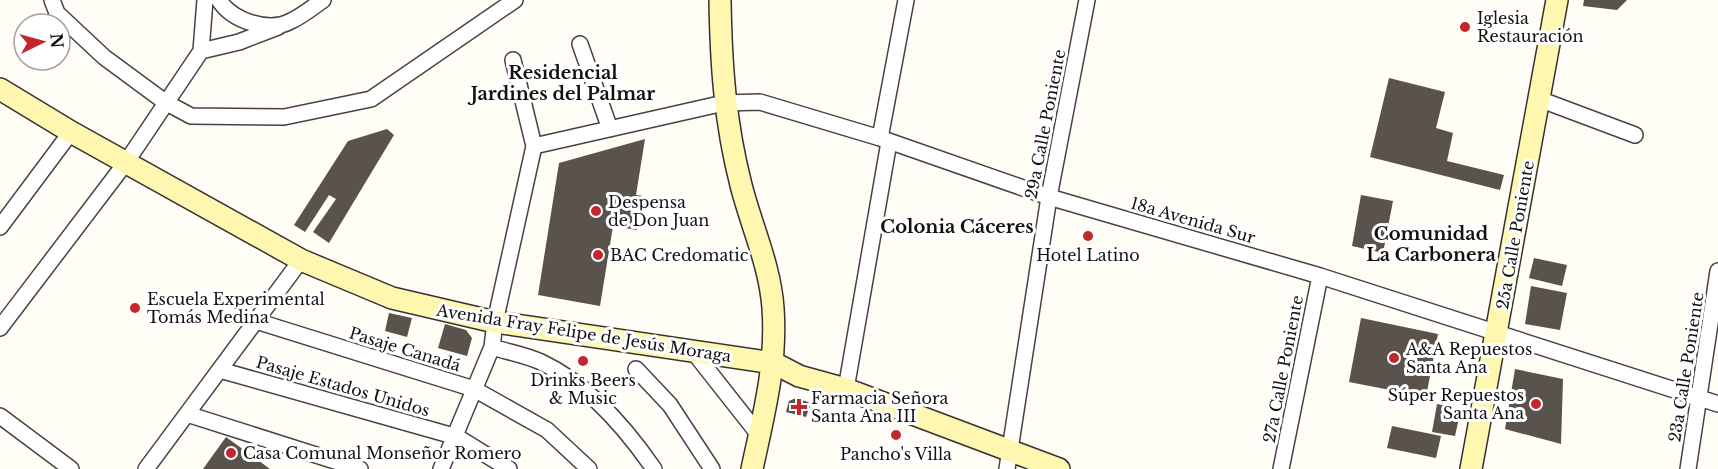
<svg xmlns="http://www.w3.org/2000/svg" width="1718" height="469" viewBox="0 0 1718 469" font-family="'Libre Baskerville',serif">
	<rect width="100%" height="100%" fill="#fffdf5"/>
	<path fill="#5a524d" d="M1584 0H1627L1617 10 1583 6Z
		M1389 78 1445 92 1436 128 1453 133 1447 161 1504 175 1500 190 1370 157Z
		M387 129 394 135 329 243 313 232 336 199 329 195 305 232 294 225 348 141Z
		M645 139 636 195 643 196 637 230 613 226 600 306 538 295 559 163Z
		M1361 195 1393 201 1383 253 1352 246Z
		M1534 258 1567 265 1562 286 1529 278Z
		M1531 286 1567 293 1560 330 1525 324Z
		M389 313 412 318 407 337 385 331Z
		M1361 318 1438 334 1426 397 1349 382Z
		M445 324 466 330 472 338 467 356 438 348Z
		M1515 369 1563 379 1561 444 1505 429Z
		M796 398 811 403 806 417 786 412 789 401Z
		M1437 404 1461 409 1455 436 1432 432Z
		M1392 426 1441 436 1436 458 1387 448Z
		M226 437 270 469H203Z"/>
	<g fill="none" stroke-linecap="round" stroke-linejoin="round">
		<g stroke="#444" stroke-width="18">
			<path id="street" d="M52 0 57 13 104 57 165 102 191 116 284 117 371 99 515 0
				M219 0C232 21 269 33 291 21 302 16 313 7 323 0
				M580 44 610 129
				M201 51 239 42 278 27
				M513 60 534 146
				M1539 99 1635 135
				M880 138 906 0
				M0 227 71 132
				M256 321 474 389 547 430 589 469
				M0 328 127 161 201 51 205 0
				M492 347C508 352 526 355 541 362 588 384 625 427 654 469
				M692 350 759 435
				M636 369 670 405 712 469
				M220 370 457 437 509 469
				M846 389 889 142
				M187 414 360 469
				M0 416 71 469
				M146 469 301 260
				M441 469 492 347 495 322 534 146 724 103 760 102 880 138 1049 197 1320 276 1718 404
				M1007 469 1049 197 1087 0
				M1281 469 1320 276
				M1688 469 1718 271"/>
		</g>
		<g stroke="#333" stroke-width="24">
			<path id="secondary" d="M720 0C721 64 725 123 741 185 751 225 770 265 773 308 777 365 764 413 752 469
				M0 89 71 132 301 260 392 298 495 322 774 363 799 376 846 389 1059 469
				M1471 469 1557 0"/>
		</g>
		<use href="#street" stroke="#fff" stroke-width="15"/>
		<use href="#secondary" stroke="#fff6b0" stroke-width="21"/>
	</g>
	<g fill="#c4262e" stroke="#fff" stroke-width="2">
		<circle cx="1465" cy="27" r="6"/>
		<circle cx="596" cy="211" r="6"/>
		<circle cx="1088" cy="236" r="6"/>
		<circle cx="598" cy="255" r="6"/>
		<circle cx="135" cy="308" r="6"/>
		<circle cx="1394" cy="358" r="6"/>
		<circle cx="583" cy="361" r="6"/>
		<circle cx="1536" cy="404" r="6"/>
		<path d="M796 398h6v6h6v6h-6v6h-6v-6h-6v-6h6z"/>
		<circle cx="896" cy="435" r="6"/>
		<circle cx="231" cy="453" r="6"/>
	</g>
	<g text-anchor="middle" stroke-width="6" stroke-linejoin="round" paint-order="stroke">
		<g font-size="16" fill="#111" stroke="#fff" text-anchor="start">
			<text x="1477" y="24">Iglesia<tspan x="1477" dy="18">Restauración</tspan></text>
			<text x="608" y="208">Despensa<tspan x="608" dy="18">de Don Juan</tspan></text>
			<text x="610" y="261">BAC Credomatic</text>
			<text x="1088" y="261" text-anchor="middle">Hotel Latino</text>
			<text x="147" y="305">Escuela Experimental<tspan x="147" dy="18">Tomás Medina</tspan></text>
			<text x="1406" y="355">A&amp;A Repuestos<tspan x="1406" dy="18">Santa Ana</tspan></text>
			<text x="583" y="386" text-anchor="middle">Drinks Beers<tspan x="583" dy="18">&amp; Music</tspan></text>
			<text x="1524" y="401" text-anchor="end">Súper Repuestos<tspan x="1524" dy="18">Santa Ana</tspan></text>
			<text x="811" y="404">Farmacia Señora<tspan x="811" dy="18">Santa Ana III</tspan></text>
			<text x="243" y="459">Casa Comunal Monseñor Romero</text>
			<text x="896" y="460" text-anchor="middle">Pancho's Villa</text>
		</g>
		<g font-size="16" fill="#111" stroke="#fff">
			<text transform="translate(1045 124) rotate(-79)" y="6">29a Calle Poniente</text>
			<text transform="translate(1193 220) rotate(16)" y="6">18a Avenida Sur</text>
			<text transform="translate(1515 235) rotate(-80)" y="6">25a Calle Poniente</text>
			<text transform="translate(584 333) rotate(9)" y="6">Avenida Fray Felipe de Jesús Moraga</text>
			<text transform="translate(405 349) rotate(17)" y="6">Pasaje Canadá</text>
			<text transform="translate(1686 367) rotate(-81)" y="6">23a Calle Poniente</text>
			<text transform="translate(1283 369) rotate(-79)" y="6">27a Calle Poniente</text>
			<text transform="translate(343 386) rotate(16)" y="6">Pasaje Estados Unidos</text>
		</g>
		<g font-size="18" font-weight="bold" fill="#111" stroke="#fff">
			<text x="563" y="79">Residencial<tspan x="563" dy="21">Jardines del Palmar</tspan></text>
			<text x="957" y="233">Colonia Cáceres</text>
			<text x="1431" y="240">Comunidad<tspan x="1431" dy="21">La Carbonera</tspan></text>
		</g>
	</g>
	<g transform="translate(42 42) rotate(85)"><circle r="28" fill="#ffffff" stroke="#a0a0a0" stroke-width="1.5"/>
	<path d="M0-4.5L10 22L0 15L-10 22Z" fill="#c4262e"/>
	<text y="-9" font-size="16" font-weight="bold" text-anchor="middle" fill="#111111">N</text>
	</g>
</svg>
